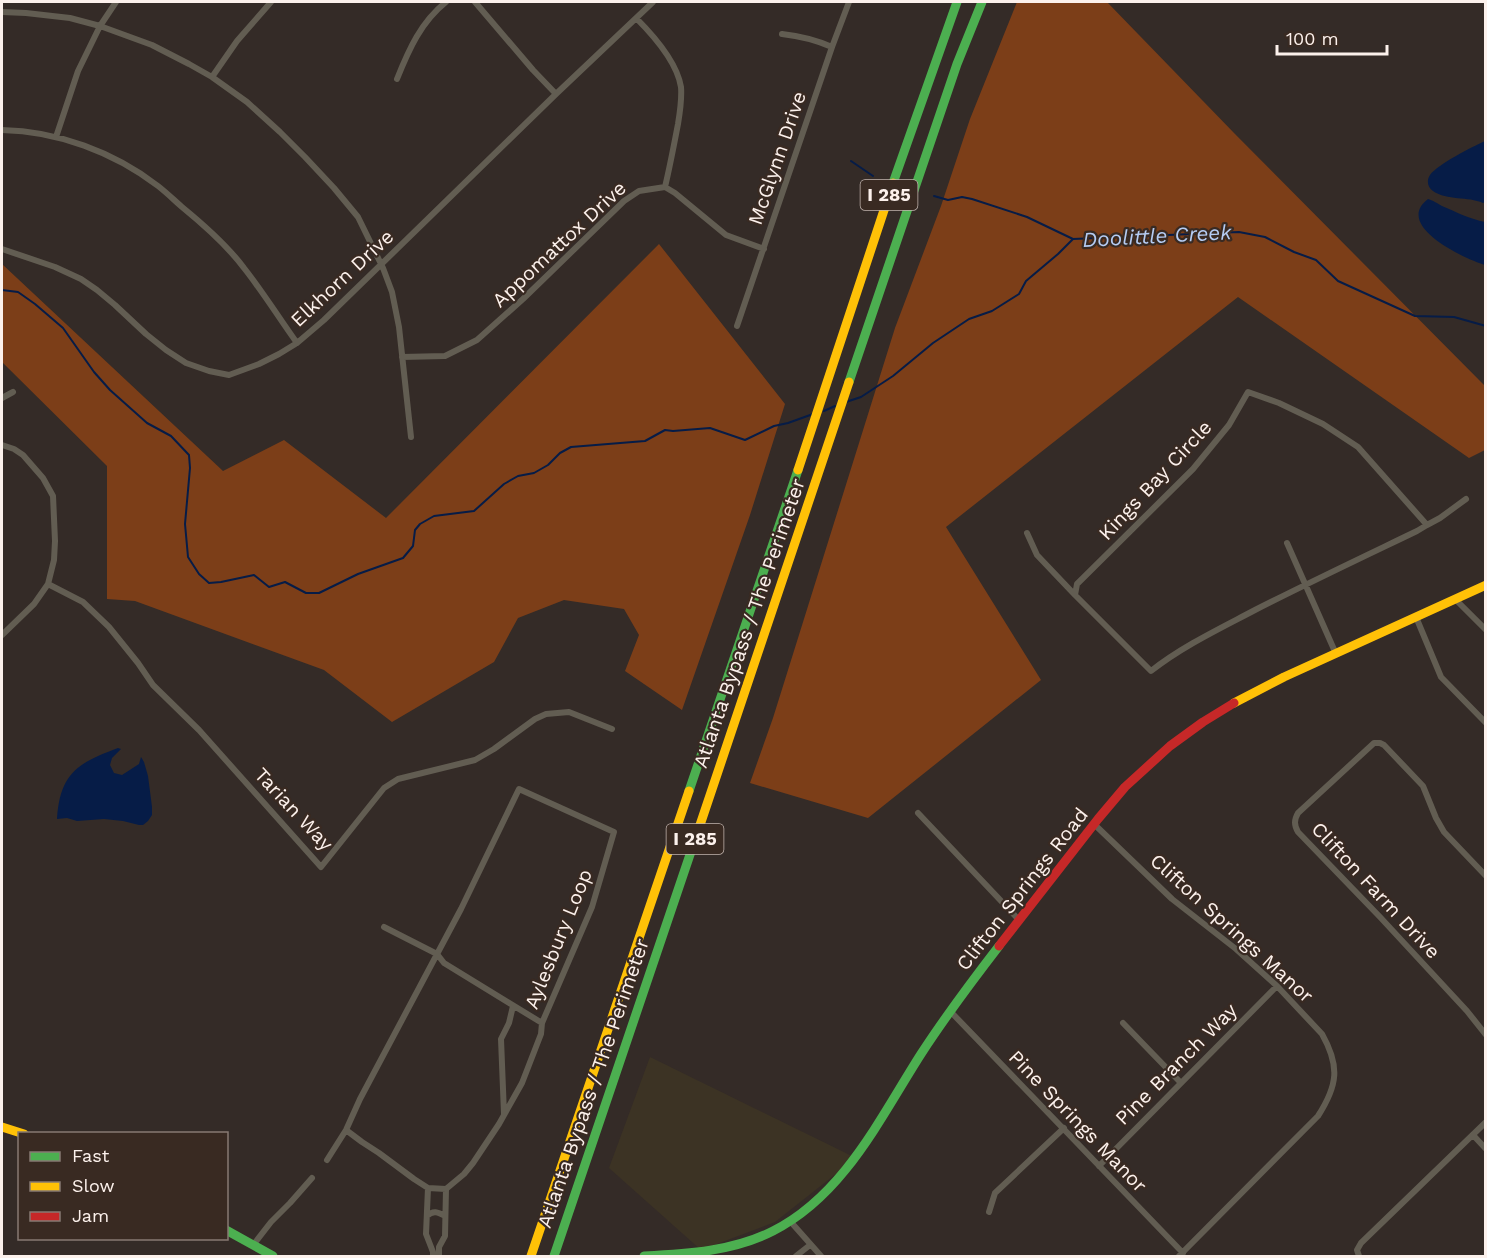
<svg xmlns="http://www.w3.org/2000/svg" width="1487" height="1258" viewBox="0 0 1487 1258" font-family="'Work Sans',sans-serif">
	<rect width="100%" height="100%" fill="#342b27"/>
	<path fill="#3c3324" d="M650 1057 856 1158 775 1222 701 1250 609 1168Z"/>
	<path fill="#7c3e18" d="M1017 2H1107L1235 134 1485 386V450L1469 458 1238 297 946 527 1041 680 868 818 750 783 773 718 895 328 941 206 970 119Z
		M659 244 785 404 750 515 682 710 625 671 639 635 624 609 564 600 518 618 494 662 392 722 324 670 135 601 107 599V466L2 362V264L223 471 284 440 386 518Z"/>
	<path fill="#061c47" d="M1485 141V202L1483 203C1468 196 1447 201 1433 191 1428 188 1426 181 1430 175 1438 164 1472 147 1485 141Z
		M1428 199C1434 201 1437 203 1442 206 1456 212 1470 219 1485 222V265C1465 259 1393 226 1428 199Z
		M118 748 121 749 112 758 110 765 114 773 122 775 139 764 141 757 144 762 148 776 152 807V815L148 821 143 825H139L123 821 104 819 77 821 67 818 57 819C60 773 78 763 118 748Z"/>
	<g fill="none" stroke-linecap="round" stroke-linejoin="round">
		<path stroke="#061c47" stroke-width="2" d="M851 161 873 176
			M934 196 948 200 962 197 972 199 1027 217 1073 239
			M2 290 18 292 35 304 63 328 94 372 110 390 147 423 171 436 189 455 190 468 185 524 188 557 199 574 209 583 221 582 254 575 269 587 285 582 306 593H319L358 574 403 558 413 546 415 530 420 524 434 516 474 511 504 484 518 476 534 473 548 465 560 453 571 447 645 441 665 430 673 431 710 428 745 440 774 426 788 423 813 414
			M846 402 861 397 893 376 933 343 969 319 992 311 1019 294 1026 281 1058 254 1073 239 1239 232 1265 237 1294 252 1316 260 1338 281 1415 316 1454 317 1486 326
			M824 411 835 406"/>
		<path stroke="#625d52" stroke-width="6" d="M475 2 533 70 556 94
			M2 12 26 13 70 18 100 26 152 45 189 64 212 77 247 102 280 132 305 157 334 188 358 217 383 268 392 292 399 327 411 437
			M636 18C653 35 677 62 681 87 682 99 680 112 678 124 674 145 670 166 665 187
			M782 34C800 36 816 40 832 47
			M212 77 237 41 271 2
			M397 79C409 49 421 22 446 2
			M2 130C57 131 114 152 158 186 167 193 174 200 182 207 204 225 227 245 244 268 263 292 279 318 297 343
			M56 137 78 71 100 26 116 2
			M2 249 55 267 81 279 97 290 115 305 146 334 166 350 186 363 209 371 229 375 259 364 279 354 297 343 324 320 556 94 653 2
			M737 326 832 47 849 2
			M402 357 445 356 477 340 523 299 624 201 639 191 665 187 675 193 726 235 764 249
			M1248 392 1279 403 1323 424 1358 447 1427 525 1417 531C1363 557 1308 583 1255 610 1219 629 1183 646 1151 671L1075 595 1077 584 1193 469 1229 425Z
			M2 398 13 392
			M2 445 14 449 23 455 43 478 53 496 55 541 54 560 48 584 34 604 2 635
			M1427 525 1440 518 1466 499
			M1027 533 1037 555 1075 595
			M1287 543 1336 654
			M48 584 83 602 109 627 138 663 153 685 199 730 321 867 384 788 398 779 475 760 494 749 535 719 546 714 569 712 612 729
			M1455 599 1486 630
			M1416 617 1441 677 1486 723
			M918 813 1019 920
			M1094 824 1172 899 1236 949 1277 986 1322 1034C1340 1066 1338 1085 1318 1116L1179 1256
			M1486 876 1444 832 1436 818 1423 786 1384 745 1380 743H1374L1298 813C1294 820 1294 825 1298 832L1380 917 1467 1011 1486 1035
			M384 927 437 954 444 963 542 1023
			M950 1011 1183 1253
			M1123 1023 1181 1083
			M504 1114 501 1039 509 1023 513 1006
			M346 1130 362 1142 379 1153 414 1179 428 1188 446 1189
			M1473 1135 1486 1149
			M327 1160 346 1130 360 1099 461 909 519 789 614 832 592 907 542 1023 541 1034 522 1083 499 1124 473 1163 464 1174 446 1189 445 1236 439 1247V1256
			M1099 1166 1277 986
			M428 1188 426 1234 433 1252V1256
			M989 1212 995 1193 1064 1128
			M427 1216C433 1210 438 1212 445 1216
			M790 1221 821 1256
			M254 1244 271 1222 290 1203 312 1178
			M796 1256 810 1245
			M1359 1256 1357 1250 1361 1243 1486 1122"/>
		<path stroke="#4caf50" stroke-width="9" d="M893 183 957 2
			M849 382 957 64 982 2
			M689 791 798 470
			M226 1230 273 1256
			M554 1256 699 828
			M644 1256C688 1254 734 1251 773 1231 844 1195 880 1118 921 1054 945 1017 972 981 999 946"/>
		<path stroke="#ffc107" stroke-width="9" d="M798 470 893 183
			M1234 703 1284 677 1486 585
			M699 828 849 382
			M2 1127 24 1134
			M531 1256 689 791"/>
		<path stroke="#c62828" stroke-width="9" d="M999 946 1098 819 1125 787 1170 746 1203 722 1234 703"/>
	</g>
	<g text-anchor="middle" stroke-width="4.5" stroke-linejoin="round" paint-order="stroke">
		<g fill="#392a22" stroke="#c2b5af" stroke-width="1.5">
			<rect x="860.5" y="180" width="57" height="30" rx="4.5"/>
			<rect x="666.5" y="824" width="57" height="30" rx="4.5"/>
		</g>
		<g font-size="18" font-weight="bold" fill="#fcf1ec">
			<text x="889" y="201">I 285</text>
			<text x="695" y="845">I 285</text>
		</g>
		<g font-size="20" fill="#fcf1ec" stroke="#392a22">
			<text transform="translate(777 158) rotate(-71)" y="7">McGlynn Drive</text>
			<text transform="translate(559 244) rotate(-43)" y="7">Appomattox Drive</text>
			<text transform="translate(342 278) rotate(-43)" y="7">Elkhorn Drive</text>
			<text transform="translate(1155 480) rotate(-47)" y="7">Kings Bay Circle</text>
			<text transform="translate(749 623) rotate(-71)" y="7">Atlanta Bypass / The Perimeter</text>
			<text transform="translate(294 809) rotate(47)" y="7">Tarian Way</text>
			<text transform="translate(1022 889) rotate(-52)" y="7">Clifton Springs Road</text>
			<text transform="translate(1376 890) rotate(47)" y="7">Clifton Farm Drive</text>
			<text transform="translate(1232 928) rotate(42)" y="7">Clifton Springs Manor</text>
			<text transform="translate(558 939) rotate(-68)" y="7">Aylesbury Loop</text>
			<text transform="translate(1176 1064) rotate(-45)" y="7">Pine Branch Way</text>
			<text transform="translate(593 1083) rotate(-71)" y="7">Atlanta Bypass / The Perimeter</text>
			<text transform="translate(1078 1121) rotate(46)" y="7">Pine Springs Manor</text>
		</g>
		<g font-size="21" font-style="italic" fill="#b5ccf3" stroke="#392a22">
			<text transform="translate(1157 236) rotate(-3)" y="7">Doolittle Creek</text>
		</g>
	</g>
	<rect width="1487" height="1258" fill="none" stroke="#fcf1ec" stroke-width="6"/>
	<rect x="18" y="1132" width="210" height="108" fill="#392a22" stroke="#877a73" stroke-width="1.5"/>
	<rect x="30" y="1152" width="30" height="9" fill="#4caf50" stroke="#877a73" stroke-width="1.5"/>
	<text x="72" y="1162" font-size="18" fill="#fcf1ec">Fast</text>
	<rect x="30" y="1182" width="30" height="9" fill="#ffc107" stroke="#877a73" stroke-width="1.5"/>
	<text x="72" y="1192" font-size="18" fill="#fcf1ec">Slow</text>
	<rect x="30" y="1212" width="30" height="9" fill="#c62828" stroke="#877a73" stroke-width="1.5"/>
	<text x="72" y="1222" font-size="18" fill="#fcf1ec">Jam</text>
	<path d="M1277 45v9h110v-9" fill="none" stroke="#fcf1ec" stroke-width="3"/>
	<text x="1286" y="45" font-size="18" fill="#fcf1ec" stroke="#392a22" stroke-width="4.5" paint-order="stroke">100 m</text>
</svg>
